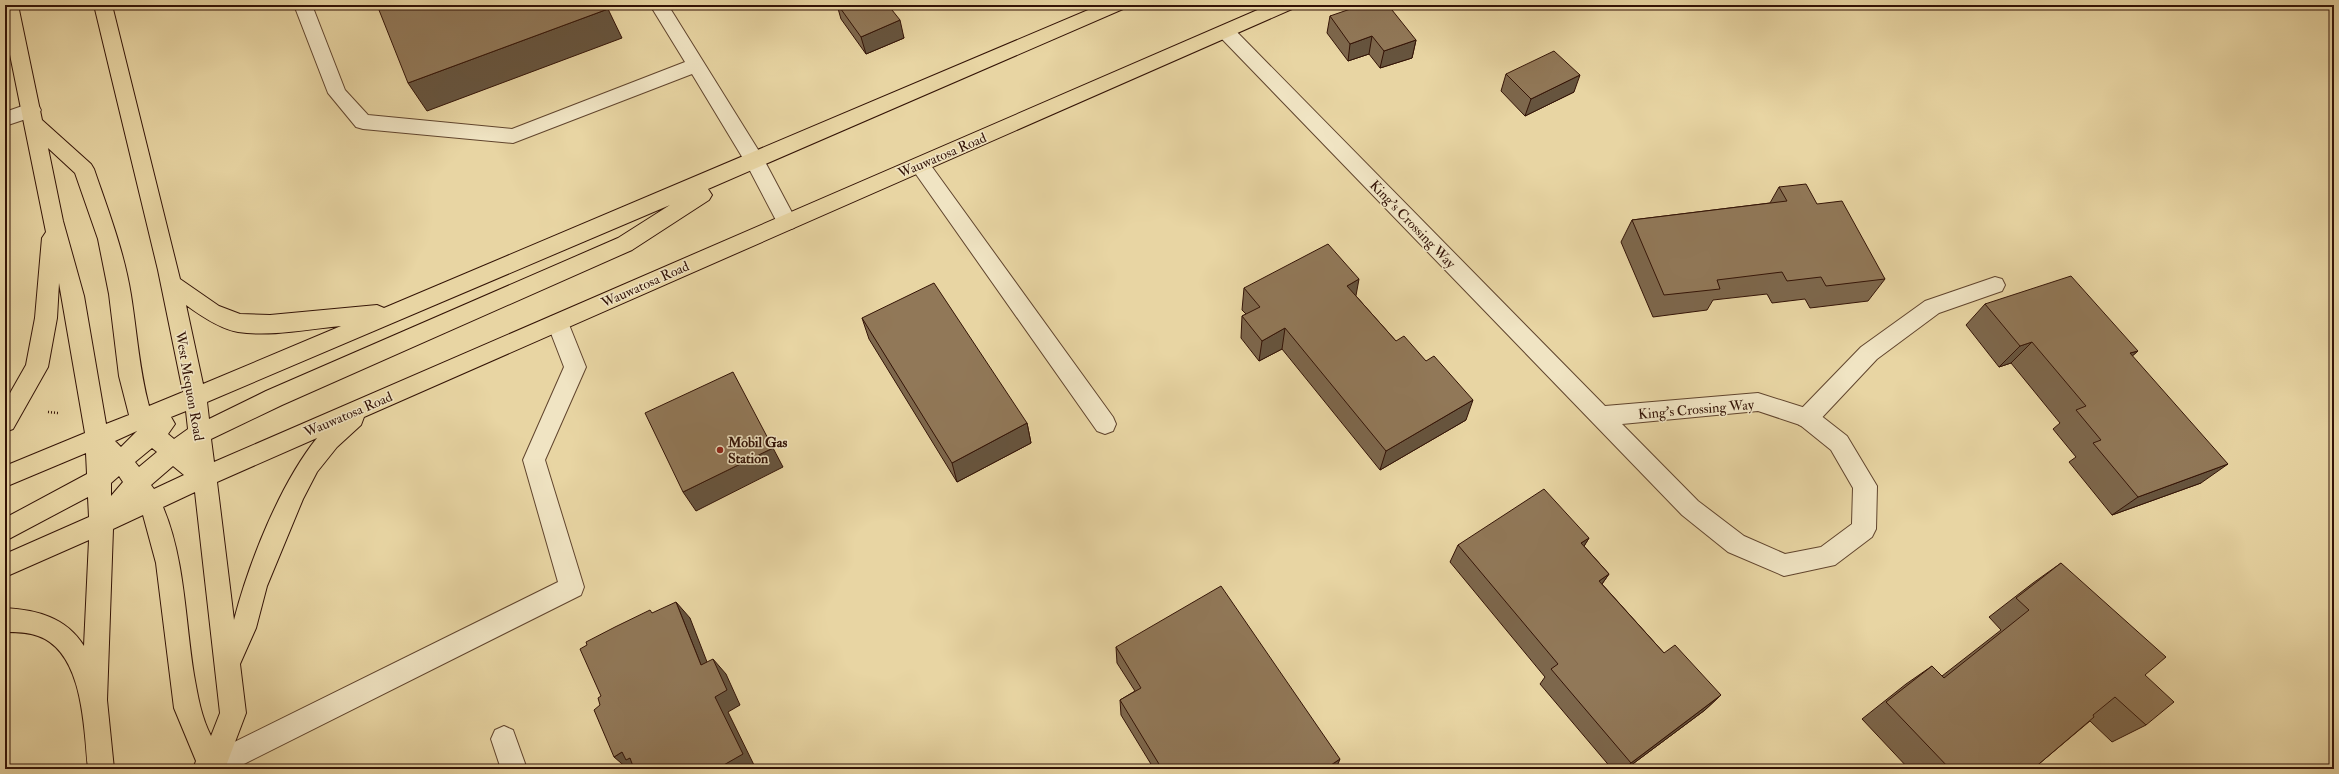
<svg xmlns="http://www.w3.org/2000/svg" width="2339" height="774" viewBox="0 0 2339 774" font-family="'IM FELL Double Pica',serif">
	<rect width="100%" height="100%" fill="#e8d5a3"/>
	<filter id="stains"><feTurbulence type="fractalNoise" baseFrequency=".005" numOctaves="4"/><feColorMatrix values="0 0 0 0 .2 0 0 0 0 .09 0 0 0 0 .02 0 0 0 .5 -.17"/></filter>
	<radialGradient id="worn" r=".72"><stop offset=".6" stop-color="#630" stop-opacity="0"/><stop offset="1" stop-color="#630" stop-opacity=".3"/></radialGradient>
	<g fill="none" stroke-linecap="round" stroke-linejoin="round">
		<g stroke="#60442d" stroke-width="2">
			<path id="service" d="M294 5H312L345 90 368 115 512 129 685 62 650 5H668L762 156 797 222 794 228 787 230 780 228 747 165 692 74 513 143 363 129 356 127 328 93Z
				M31 103 38 105 41 110 38 115 5 126V112Z
				M920 158 927 160 1113 417 1116 424 1113 431 1105 434 1097 431 913 170 910 165 913 160Z
				M1995 277 2002 279 2005 285 2002 291 1939 313 1877 359 1815 425 1807 428 1799 425 1796 418 1799 411 1861 347 1925 301Z
				M558 314 566 317 586 367 545 460 584 587 581 595 234 769H201L200 766 204 757 558 582 523 460 564 367 547 323 550 317Z
				M504 726 513 730 527 769H501L491 739 495 730Z"/>
		</g>
		<g stroke="#60442d" stroke-width="2">
			<path id="minor" d="M1226 26 1232 27 1605 406 1758 393 1815 411 1847 436 1877 486 1876 529 1872 537 1835 565 1784 576 1728 552 1682 515 1220 37 1217 32 1220 27ZM1758 411 1800 425 1831 450 1853 488 1852 524 1821 547 1785 554 1744 536 1698 501 1622 424Z"/>
		</g>
		<g stroke="#331306" stroke-width="2">
			<path id="primary" d="M5 5H18L42 120 91 164 94 169C108 210 124 251 131 295 137 332 139 369 149 406L183 392 158 270 94 5H112L180 279 219 306 240 314 270 315 377 305 384 308 1100 5H1126L1123 9 708 189 712 195 709 200 632 250 282 405 211 439 214 462 1269 5H1295L1292 9 364 417 361 425 337 447 317 472 303 499 267 586 256 628 240 664 246 713 226 766 227 769H193L196 761 174 708 156 563 143 515 113 529 107 700 114 769H88C84 730 84 652 38 636 28 632 16 632 5 632V608C37 610 66 617 84 646L89 540 5 577V554L89 517 88 497 5 541V518L87 474 86 453 5 487V466L85 433 59 283 57 318 48 367 13 429 5 432V402L26 365 35 318 42 238 46 232 5 30ZM48 148 75 173 98 239 109 294 119 376 129 415 106 424 84 296 63 221ZM670 205 618 238 266 391 209 419 207 402ZM186 305C201 316 220 329 238 332 271 337 308 329 341 326L203 384ZM186 411 188 429 174 439 168 434 175 424 171 417ZM137 431 121 447 115 441ZM317 438C280 484 249 562 234 620L217 482ZM152 448 157 452 139 467 135 462ZM173 466 184 475 154 489 151 485ZM119 476 123 482 111 496V483ZM195 492 220 713 211 736C201 716 198 697 194 675 185 619 185 559 163 507Z"/>
		</g>
		<path stroke="#331306" stroke-width="2.5" stroke-dasharray="1 2" stroke-linecap="butt" d="M48 412 58 413"/>
		<use href="#service" fill="#f0e4c3" fill-rule="evenodd"/>
		<use href="#minor" fill="#f0e4c3" fill-rule="evenodd"/>
		<use href="#primary" fill="#e8d5a3" fill-rule="evenodd"/>
	</g>
	<path fill="#7d674c" stroke="#331306" d="M837 5H888L904 38 866 54 841 19Z
		M1330 16 1416 40 1412 58 1380 68 1369 54 1348 61 1327 33Z
		M1506 74 1574 92 1525 116 1501 91Z
		M1779 187 1817 204 1885 279 1868 301 1810 308 1805 299 1772 303 1767 294 1713 300 1707 310 1653 317 1621 242 1632 220 1770 203Z
		M1244 288 1356 296 1466 420 1380 470 1282 349 1259 361 1241 338 1242 316 1246 314 1242 310Z
		M1985 304 2138 351 2132 356 2201 483 2112 515 2069 462 2076 457 2053 429 2060 423 2011 363 1999 367 1966 325Z
		M862 318 1027 423 1031 443 957 482 869 339Z
		M1589 538 1584 546 1609 574 1602 584 1664 653 1721 695 1705 710 1626 769H1612L1540 684 1545 677 1450 562 1458 545Z
		M2061 563 2145 675 2146 725 2112 742 2090 721 2033 769H1909L1862 719 1906 684 1932 666 1942 676 2001 630 1989 617 2033 583Z
		M1116 647 1336 769H1154L1121 715 1120 700 1135 691 1117 663Z"/>
	<path fill="#66543e" stroke="#331306" d="M608 9 622 38 427 111 408 83Z
		M900 20 904 38 866 54 861 37Z
		M1372 36 1369 54 1348 61 1350 44Z
		M1416 40 1412 58 1380 68 1384 51Z
		M1580 75 1574 92 1525 116 1531 99Z
		M1359 279 1355 301 1347 286Z
		M1285 328 1282 349 1259 361 1262 341Z
		M2032 342 2011 363 1999 367 2020 346Z
		M2138 351 2114 372 2130 353Z
		M1473 400 1466 420 1380 470 1386 451Z
		M1027 423 1031 443 957 482 952 463Z
		M773 448 783 467 696 511 683 492Z
		M2228 464 2201 483 2112 515 2138 497Z
		M1589 538 1578 556 1581 543Z
		M1609 574 1597 591 1599 581Z
		M676 602 690 618 714 680 701 665Z
		M713 659 726 674 740 705 728 712 755 767 751 769H714L715 697Z
		M1721 695 1705 710 1626 769H1624L1631 763Z
		M622 752 643 769 634 767 631 769H628L614 757Z
		M1340 759 1336 769H1325Z"/>
	<path fill="#917858" stroke="#331306" d="M377 5H606L608 9 408 83Z
		M838 5H888L900 20 861 37Z
		M1362 5H1388L1416 40 1384 51 1372 36 1350 44 1330 16Z
		M1554 51 1580 75 1531 99 1506 74Z
		M1806 184 1817 204 1842 201 1885 279 1826 286 1821 277 1787 281 1782 272 1717 280 1720 289 1664 295 1632 220 1787 201 1779 187Z
		M1328 244 1359 279 1347 286 1396 341 1404 336 1426 361 1434 356 1473 400 1386 451 1285 328 1262 341 1242 316 1260 307 1244 288Z
		M2071 276 2138 351 2130 353 2228 464 2138 497 2093 443 2101 440 2076 410 2086 406 2032 342 2020 346 1985 304Z
		M934 283 1027 423 952 463 862 318Z
		M733 372 773 448 683 492 645 413Z
		M1544 489 1589 538 1581 543 1609 574 1599 581 1664 653 1675 645 1721 695 1631 763 1551 669 1558 664 1458 545Z
		M2061 563 2166 657 2145 675 2174 702 2146 725 2115 697 2093 715 2094 717 2033 769H1950L1886 702 1932 666 1944 678 2029 610 2016 598Z
		M1221 586 1340 759 1325 769H1162L1120 700 1141 688 1116 647Z
		M676 602 701 665 713 659 727 690 715 697 743 754 722 766 714 769H634L630 758 626 760 622 752 614 757 594 710 600 705 598 698 601 696 580 649 587 645 586 642 615 627 650 610 652 613Z"/>
	<circle fill="#8f2418" stroke="#f0e4c3" stroke-width="1.5" cx="720" cy="450" r="4"/>
	<g text-anchor="middle" stroke-width="3" stroke-linejoin="round" paint-order="stroke">
		<g font-size="14" fill="#331306" stroke="#f0e4c3">
			<text transform="translate(942 155) rotate(-23)" y="5">Wauwatosa Road</text>
			<text transform="translate(1413 224) rotate(46)" y="5">King's Crossing Way</text>
			<text transform="translate(645 284) rotate(-24)" y="5">Wauwatosa Road</text>
			<text transform="translate(190 386) rotate(80)" y="5">West Mequon Road</text>
			<text transform="translate(1696 409) rotate(-5)" y="5">King's Crossing Way</text>
			<text transform="translate(348 414) rotate(-23)" y="5">Wauwatosa Road</text>
		</g>
		<g font-size="14" font-weight="bold" fill="#331306" stroke="#f0e4c3" text-anchor="start">
			<text x="728" y="447">Mobil Gas<tspan x="728" dy="16">Station</tspan></text>
		</g>
	</g>
	<rect width="2339" height="774" fill="none" stroke="#e8d5a3" stroke-width="20"/>
	<rect x="6" y="6" width="2327" height="762" fill="none" stroke="#331306" stroke-width="2"/>
	<rect x="10" y="10" width="2319" height="754" fill="none" stroke="#331306"/>
	<rect width="100%" height="100%" filter="url(#stains)"/>
	<rect width="100%" height="100%" fill="url(#worn)"/>
</svg>
